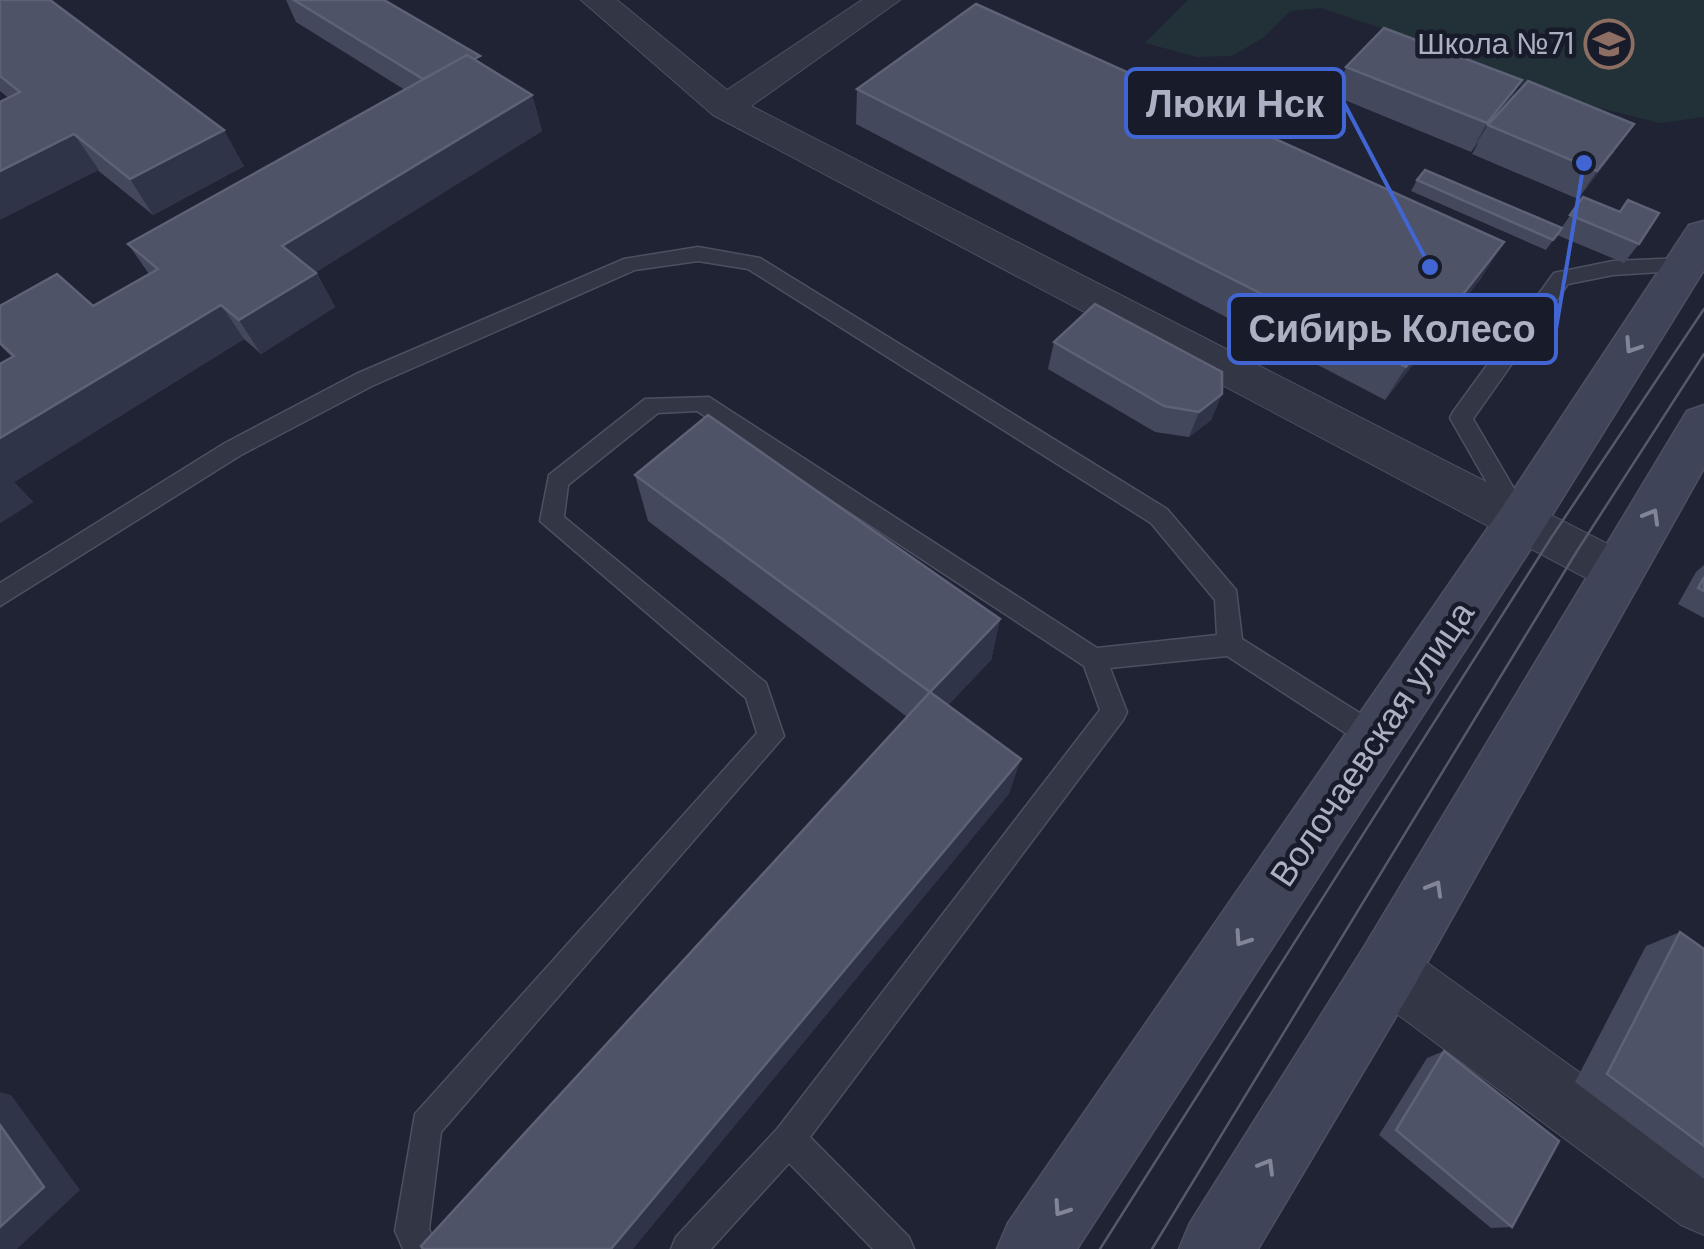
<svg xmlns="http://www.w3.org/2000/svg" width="1704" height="1249" viewBox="0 0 1704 1249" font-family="'DM Sans',sans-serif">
	<rect width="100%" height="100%" fill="#1f2334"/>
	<path fill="#223137" d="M1188 0H1704V117L1660 123 1531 91 1446 50 1321 8 1290 11 1263 38 1232 56 1197 57 1145 43Z"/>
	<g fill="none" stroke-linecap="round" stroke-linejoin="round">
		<g stroke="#4d5061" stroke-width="3">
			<path id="lane" d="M698 247 760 258 1167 509 1236 590 1242 639 1385 729 1389 738 1385 747 1376 750 1367 747 1227 656 1110 668 1127 712 1123 720 810 1137 909 1237 914 1249H873L789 1163 711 1249H671L676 1237 778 1128 1100 710 1084 666 697 411 658 413 568 485 564 517 766 683 784 736 441 1132 429 1229 438 1249H403L395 1231 415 1114 757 733 746 698 540 521 549 475 645 399 709 397 1097 648 1217 635 1215 600 1151 523 748 269 698 261 635 270 372 386 241 455 0 606V583L225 443 356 374 624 259Z
				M1684 258 1694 265 1691 270 1613 275 1568 284 1473 419 1530 516 1526 523H1510L1450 418 1453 412 1554 273 1613 261Z"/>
		</g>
		<g stroke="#4d5061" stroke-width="2">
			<path id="street" d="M581 0H617L727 90 862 0H900L751 106 1637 559 1644 573 1637 587 1620 593 1603 587 713 115Z
				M1387 940 1408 949 1704 1162V1235L1681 1225 1366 991 1357 970 1366 949Z"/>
		</g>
		<g stroke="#4d5061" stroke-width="3">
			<path id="secondary" d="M1704 221V270L1539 536 1077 1249H997L1008 1223 1503 506 1689 225Z
				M1704 405V468L1410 993 1258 1249H1179L1190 1223 1364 947 1687 411Z"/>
		</g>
		<use href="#lane" fill="#323645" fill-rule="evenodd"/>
		<use href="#street" fill="#323645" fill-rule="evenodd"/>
		<use href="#secondary" fill="#404458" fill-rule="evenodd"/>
		<path stroke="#54596c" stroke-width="2.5" d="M1100 1249 1551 538 1704 309
			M1152 1249 1577 551 1704 354"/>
	</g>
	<path fill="#43485d" d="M0 0 244 166 153 215 0 91Z
		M286 0H384L532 95 542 131 316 272 335 307 261 354 244 339 14 482 33 502 0 523 12 357 0 345V306H93L149 274 128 244 405 90 296 22Z
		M1346 67 1522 80 1509 102 1614 152 1578 199 1472 154 1479 142 1471 152 1335 96Z
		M857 89 1482 277 1385 400 856 124Z
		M1417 180 1562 227 1583 197 1639 244 1624 263 1557 235 1546 250 1411 191Z
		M1054 342 1222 394 1211 420 1189 437 1155 432 1048 369Z
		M635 475 1000 619 991 660 948 705 1009 794 648 521Z
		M1704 565V618L1678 604 1696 572Z
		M1680 932 1704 949V1179L1575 1082 1646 946Z
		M1444 1051 1512 1227 1491 1228 1379 1135 1427 1058Z"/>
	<path fill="#303448" d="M1522 80 1505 109 1488 125 1471 152 1487 123Z
		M532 95 542 131 302 281 282 246Z
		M1634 124 1614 152 1578 199 1597 171Z
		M224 130 244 166 153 215 130 179Z
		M74 134 99 170 0 220V171Z
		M1504 242 1482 277 1385 400 1406 367Z
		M316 273 335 307 261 354 239 320Z
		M221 305 244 339 14 482 33 502 0 523V438Z
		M1222 394 1211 420 1189 437 1199 412Z
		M1000 619 991 660 925 730 930 692Z
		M1021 759 1009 794 633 1249H611Z
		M0 1092 11 1095 80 1190 17 1249H0Z"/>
	<path fill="#4e5368" stroke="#5d6276" stroke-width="2.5" d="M0 0H50L224 130 130 179 74 134 0 171V102L20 92 0 76Z
		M294 0H384L480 56 474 59 467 55 423 79Z
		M976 4 1504 242 1406 367 857 89Z
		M1384 28 1522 80 1487 123 1346 67Z
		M467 55 532 95 282 246 316 273 239 320 221 305 0 438V364L14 356 0 343V306L57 274 93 306 158 269 128 244Z
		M1528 81 1634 124 1597 171 1488 125Z
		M1425 170 1562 228 1553 240 1417 180Z
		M1583 197 1620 212 1628 200 1659 213 1639 244 1570 215Z
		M1095 304 1222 372V394L1199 412 1164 406 1054 342Z
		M708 415 1000 619 930 692 635 475Z
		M1704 577V591L1698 588Z
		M930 692 1021 759 611 1249H423L421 1246Z
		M1680 932 1704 949V1146L1607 1074Z
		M1444 1051 1559 1141 1512 1227 1396 1130Z
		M0 1125 44 1187 0 1227Z"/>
	<defs><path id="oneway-chevron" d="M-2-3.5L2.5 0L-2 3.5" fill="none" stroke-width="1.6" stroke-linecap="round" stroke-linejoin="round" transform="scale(2.5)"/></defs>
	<g stroke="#818598">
		<use href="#oneway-chevron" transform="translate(1632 346) rotate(123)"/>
		<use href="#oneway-chevron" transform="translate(1652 516) rotate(-60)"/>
		<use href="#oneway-chevron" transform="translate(1435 888) rotate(-60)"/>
		<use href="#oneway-chevron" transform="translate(1242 939) rotate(124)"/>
		<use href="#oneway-chevron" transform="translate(1267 1166) rotate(-59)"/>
		<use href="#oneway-chevron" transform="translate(1061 1209) rotate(124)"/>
	</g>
	<defs>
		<g id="school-ring" transform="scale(2.5)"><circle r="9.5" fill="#181b29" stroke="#8d6e63" stroke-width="1.5"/><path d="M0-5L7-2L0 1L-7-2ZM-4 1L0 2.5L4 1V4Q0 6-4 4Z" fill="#8d6e63"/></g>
	</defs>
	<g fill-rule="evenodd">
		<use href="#school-ring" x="1609" y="44"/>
	</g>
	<g text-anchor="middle" stroke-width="9" stroke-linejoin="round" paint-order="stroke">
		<g font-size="30" fill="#acb0c3" stroke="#181b29" text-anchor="end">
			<text x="1574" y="54">Школа №71</text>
		</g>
		<g font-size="35" fill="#acb0c3" stroke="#181b29">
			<text transform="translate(1372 744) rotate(-56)" y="12">Волочаевская улица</text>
		</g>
	</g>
	<path fill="none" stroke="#4166d3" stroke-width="4" d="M1430 267L1344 103M1584 163L1556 329"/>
	<g fill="#4166d3" stroke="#181b29" stroke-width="4">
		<circle cx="1430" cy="267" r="10"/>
		<circle cx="1584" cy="163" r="10"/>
	</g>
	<g fill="#181b29" stroke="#4166d3" stroke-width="4">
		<rect x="1126" y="69" width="218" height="68" rx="10"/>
		<rect x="1229" y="295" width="327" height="68" rx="10"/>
	</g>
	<g font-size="38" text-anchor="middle" font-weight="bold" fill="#acb0c3">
		<text x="1235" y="117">Люки Нск</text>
		<text x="1392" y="342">Сибирь Колесо</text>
	</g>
</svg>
